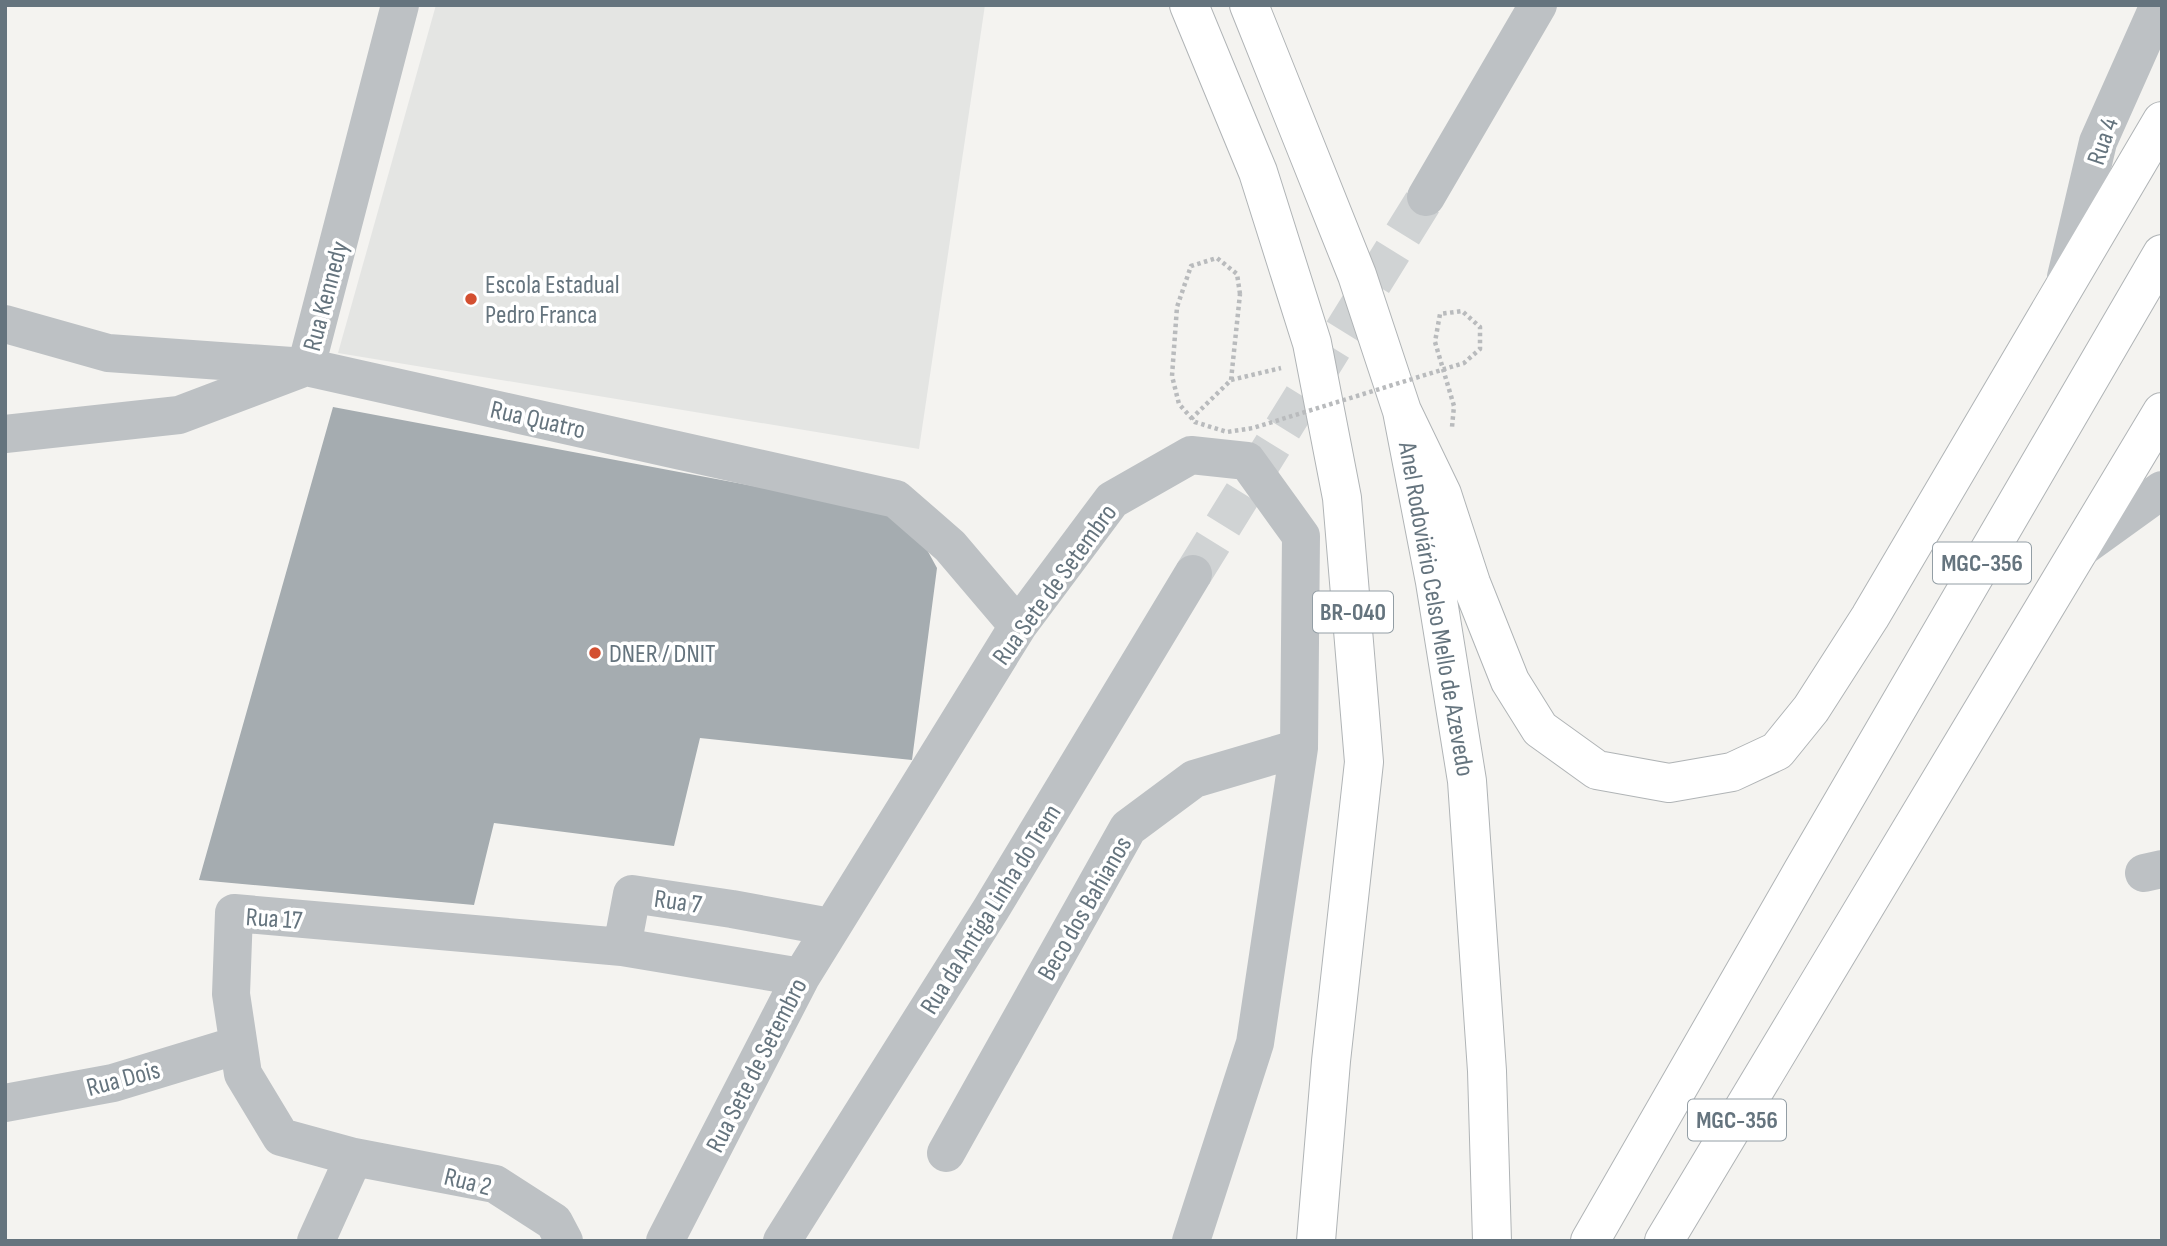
<svg xmlns="http://www.w3.org/2000/svg" width="2167" height="1246" viewBox="0 0 2167 1246" font-family="'Sofia Sans Condensed',sans-serif">
	<rect width="100%" height="100%" fill="#f4f3f0"/>
	<path fill="#e4e5e3" d="M436 5H985L919 449 338 353Z"/>
	<path fill="#a5acb0" d="M333 407 908 515 937 568 912 760 700 738 674 846 494 823 474 905 199 880Z"/>
	<g fill="none" stroke-linecap="round" stroke-linejoin="round">
		<path stroke="#d0d3d4" stroke-width="38" stroke-dasharray="38 19" stroke-linecap="butt" d="M1193 574 1426 197"/>
		<g stroke="#b0b4b6" stroke-width="40">
			<path id="highway" d="M1189 5 1258 172 1312 343 1342 498 1364 762 1331 1061 1316 1241
				M1249 5 1357 275 1402 411 1435 582 1467 781 1487 1071 1492 1241
				M1402 411 1442 494 1471 583 1510 681 1540 729 1597 770 1669 783 1732 772 1777 751 1811 709 1870 617 2162 121
				M1590 1241 1802 872 2162 254
				M1664 1241 2162 412"/>
		</g>
		<path stroke="#b9bbbd" stroke-width="4.5" stroke-dasharray="3.5 3.5" stroke-linecap="butt" d="M1435 342 1454 406 1452 427
			M1231 380 1281 368
			M1191 419 1231 380 1240 294"/>
		<path stroke="#bdc1c4" stroke-width="38" d="M1426 197 1538 5
			M2066 277 2098 142 2159 5
			M5 324 108 353 306 367 896 499 950 546 1018 626
			M5 434 179 415 306 367 400 5
			M2080 549 2162 490
			M2144 873 2162 869
			M801 977 622 947 632 894 732 909 830 927
			M5 1103 113 1083 238 1045
			M946 1153 1128 828 1194 779 1299 748
			M316 1241 354 1157
			M564 1241 554 1222 495 1184 354 1157 281 1137 243 1074 231 994 234 913 622 947
			M665 1241 801 977 1018 626 1112 500 1191 455 1247 461 1301 536 1299 748 1255 1043 1191 1241
			M782 1241 991 909 1193 574"/>
		<use href="#highway" stroke="#fff" stroke-width="38"/>
		<path stroke="#b9bbbd" stroke-width="4.5" stroke-dasharray="3.5 3.5" stroke-linecap="butt" d="M1240 294 1237 274 1217 258 1191 266 1177 307 1172 376 1179 404 1195 422 1227 432 1253 428 1464 363 1480 349V327L1462 311 1440 314 1435 342"/>
	</g>
	<g fill="#d34f30" stroke="#fff" stroke-width="2.5">
		<circle cx="471" cy="299" r="7"/>
		<circle cx="595" cy="653" r="7"/>
	</g>
	<g text-anchor="middle" stroke-width="7" stroke-linejoin="round" paint-order="stroke">
		<g fill="#fff" stroke="#939ea5" stroke-width="2">
			<rect x="1933" y="542.5" width="98" height="41" rx="5"/>
			<rect x="1313" y="591.5" width="80" height="41" rx="5"/>
			<rect x="1688" y="1099.5" width="98" height="41" rx="5"/>
		</g>
		<g font-size="24" font-weight="bold" fill="#65747e">
			<text x="1982" y="571">MGC-356</text>
			<text x="1353" y="620">BR-040</text>
			<text x="1737" y="1128">MGC-356</text>
		</g>
		<g font-size="26" fill="#65747e" stroke="#fff">
			<text transform="translate(2102 141) rotate(-71)" y="9">Rua 4</text>
			<text transform="translate(325 296) rotate(-75)" y="9">Rua Kennedy</text>
			<text transform="translate(538 419) rotate(13)" y="9">Rua Quatro</text>
			<text transform="translate(1054 584) rotate(-54)" y="9">Rua Sete de Setembro</text>
			<text transform="translate(1437 609) rotate(80)" y="9">Anel Rodoviário Celso Mello de Azevedo</text>
			<text transform="translate(678 901) rotate(8)" y="9">Rua 7</text>
			<text transform="translate(1084 908) rotate(-60)" y="9">Beco dos Bahianos</text>
			<text transform="translate(990 909) rotate(-58)" y="9">Rua da Antiga Linha do Trem</text>
			<text transform="translate(274 918) rotate(4)" y="9">Rua 17</text>
			<text transform="translate(756 1065) rotate(-63)" y="9">Rua Sete de Setembro</text>
			<text transform="translate(123 1078) rotate(-15)" y="9">Rua Dois</text>
			<text transform="translate(468 1181) rotate(14)" y="9">Rua 2</text>
		</g>
		<g font-size="26" fill="#65747e" stroke="#fff" text-anchor="start">
			<text x="485" y="293">Escola Estadual<tspan x="485" dy="30">Pedro Franca</tspan></text>
			<text x="609" y="662">DNER / DNIT</text>
		</g>
	</g>
	<rect width="2167" height="1246" fill="none" stroke="#65747e" stroke-width="14"/>
</svg>
